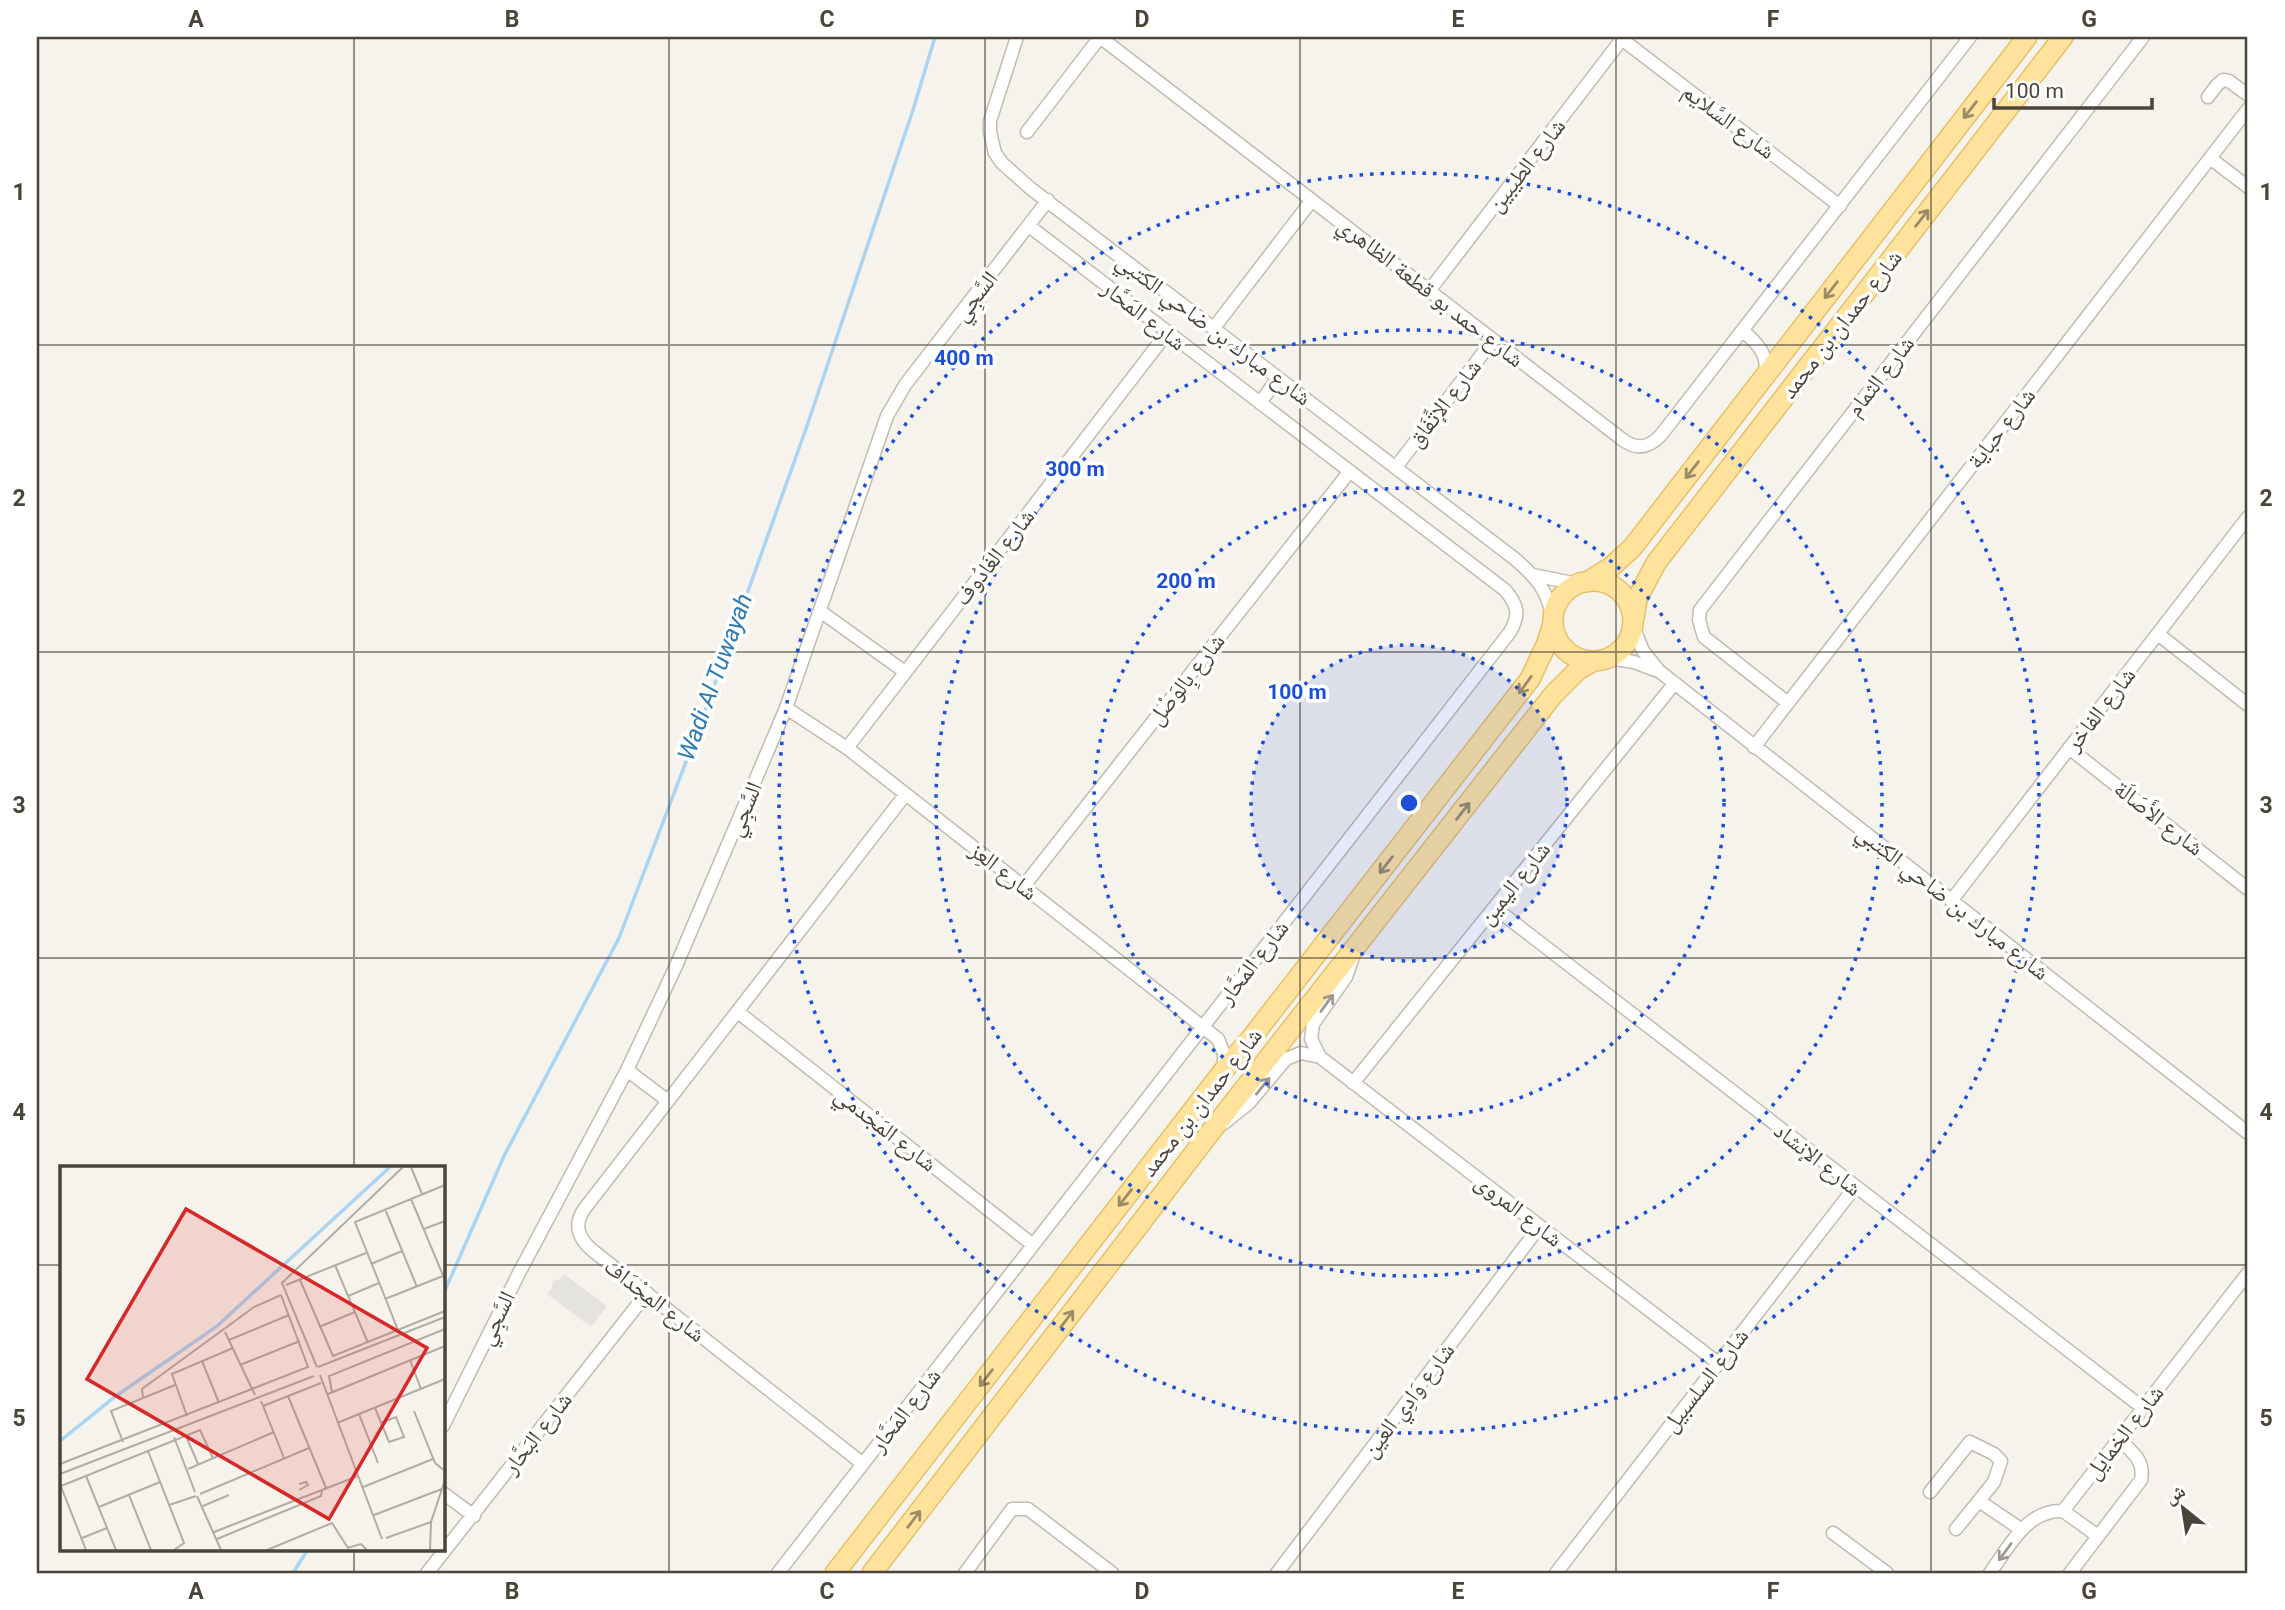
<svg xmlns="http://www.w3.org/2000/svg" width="2285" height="1610" viewBox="0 0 2285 1610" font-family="Roboto,'Noto Naskh Arabic',sans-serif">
	<rect width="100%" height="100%" fill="#f6f3ec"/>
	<path fill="#e5e3e0" d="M564 1274 607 1306 591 1327 547 1294 552 1288 553 1281 560 1279Z"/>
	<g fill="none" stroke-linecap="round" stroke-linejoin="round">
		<path stroke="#a9d4f2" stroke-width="3.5" d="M443 1295 504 1156 619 938 703 717 808 423 913 110 935 37
			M293 1573 308 1549"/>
		<g stroke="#c2bbae" stroke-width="15">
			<path id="minor" d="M1017 37 990 121V132L995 153 1002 163 1030 188 1515 559C1537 578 1547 590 1553 618
				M1100 37 1623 440C1637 450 1649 448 1661 435L1970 37
				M1619 37 1840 206
				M2208 97 2217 85 2223 80 2229 81 2248 95
				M1027 132 1100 37
				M2210 158 2248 187
				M1429 291 1622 39
				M1213 329 1312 200
				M1743 331C1758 344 1767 353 1766 373
				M1260 403 1278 378
				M1396 467 1493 340
				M1533 575 1578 584
				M820 611 905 672
				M1633 626 1643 651 1659 671 2248 1133
				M2158 634 2248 705
				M1609 658 1634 662 1655 670
				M1788 703 1704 637 1699 620 1700 610 2143 37
				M786 708 847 748 1218 1039 1224 1054V1070
				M1754 747 2248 109
				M847 748 1167 333
				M2069 748 2248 889
				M1023 887 1350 471
				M1951 901 2248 517
				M1495 908 2143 1408
				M1353 957 1346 977 1313 1024 1311 1039 1320 1057 1718 1363
				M738 1012 1033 1245
				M627 1070 668 1101
				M1353 1083 1674 684
				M1224 1123 1249 1103 1286 1059 1301 1053 1320 1057
				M443 1426 519 1273 627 1070 676 966 786 708 887 416 905 385 1048 200
				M863 1464 592 1250C578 1238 573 1224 585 1208L905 795
				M1930 1492 1970 1442 1994 1454 2001 1461 1994 1482 1956 1529
				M443 1493 474 1516
				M1979 1501 2022 1530
				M2063 1511 2248 1273
				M2063 1511 2098 1536
				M1833 1533 1887 1573
				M427 1573 647 1293
				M778 1573 1510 632C1520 615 1518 605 1505 590L1029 226
				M965 1573 1012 1509H1028L1112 1573
				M1277 1573 1540 1226
				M1556 1573 1855 1187
				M1990 1573C2008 1548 2027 1509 2063 1511
				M2070 1573 2141 1480C2145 1460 2132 1452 2119 1439"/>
		</g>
		<g stroke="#e6c16a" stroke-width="22">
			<path id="primary" d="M1553 621a40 40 0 1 1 80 0a40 40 0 1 1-80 0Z
				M1587 582 1611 567 1632 548 2027 37
				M1634 618 1637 599 1656 563 2063 37
				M835 1573 1224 1070 1252 1037 1530 679 1547 643 1553 623
				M872 1573 1212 1130 1553 695 1578 670 1594 661"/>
		</g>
		<use href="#minor" stroke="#fff" stroke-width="12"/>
		<use href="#primary" stroke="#ffe39c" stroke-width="19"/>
	</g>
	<defs><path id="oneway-shaft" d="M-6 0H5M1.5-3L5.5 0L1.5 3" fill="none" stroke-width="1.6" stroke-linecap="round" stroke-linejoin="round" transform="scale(1.75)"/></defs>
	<g stroke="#9c8c66">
		<use href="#oneway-shaft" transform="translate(1970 110) rotate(128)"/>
		<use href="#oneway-shaft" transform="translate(1922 218) rotate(-52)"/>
		<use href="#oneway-shaft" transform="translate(1831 290) rotate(128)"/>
		<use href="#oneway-shaft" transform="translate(1692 470) rotate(128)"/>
		<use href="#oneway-shaft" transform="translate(1525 685) rotate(126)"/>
		<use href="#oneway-shaft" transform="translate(1463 811) rotate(-52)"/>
		<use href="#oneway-shaft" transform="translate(1386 865) rotate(128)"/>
		<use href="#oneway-shaft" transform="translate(1125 1198) rotate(128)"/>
		<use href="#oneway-shaft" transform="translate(1067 1319) rotate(-53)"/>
		<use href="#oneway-shaft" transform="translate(986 1378) rotate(128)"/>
		<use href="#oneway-shaft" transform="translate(914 1519) rotate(-53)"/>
	</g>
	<g stroke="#9c9892">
		<use href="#oneway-shaft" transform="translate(1327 1003) rotate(-54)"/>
		<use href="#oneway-shaft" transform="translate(1263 1086) rotate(-51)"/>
		<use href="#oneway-shaft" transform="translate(2005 1552) rotate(126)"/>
	</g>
	<path fill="none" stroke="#4b4439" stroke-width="2" stroke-opacity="0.55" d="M354 37V1167M669 37V1573M985 37V1573M1300 37V1573M1616 37V1573M1931 37V1573M37 345H2248M37 652H2248M37 958H2248M37 1265H61M443 1265H2248M354 1549V1573"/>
	<circle cx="1409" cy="803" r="158" fill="#1d4ed8" fill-opacity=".12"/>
	<g fill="none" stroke="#1d4ed8" stroke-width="3.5" stroke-dasharray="3.5 7">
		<circle cx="1409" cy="803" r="158"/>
		<circle cx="1409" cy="803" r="315"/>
		<circle cx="1409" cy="803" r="473"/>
		<circle cx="1409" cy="803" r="630"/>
	</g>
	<g text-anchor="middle" stroke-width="7" stroke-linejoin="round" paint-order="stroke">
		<g font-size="23" fill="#4b4439" stroke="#fff">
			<text transform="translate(1729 121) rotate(37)" y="8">شارع السَّلايم</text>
			<text transform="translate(1526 165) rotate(-52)" y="8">شارع الطيبين</text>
			<text transform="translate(1431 292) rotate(38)" y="8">شارع حمد بو قطعة الظاهري</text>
			<text transform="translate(975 296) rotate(-52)" y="8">السَّجِي</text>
			<text transform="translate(1144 315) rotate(38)" y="8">شارع المَحَّار</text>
			<text transform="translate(1841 324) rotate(-52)" y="8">شارع حمدان بن محمد</text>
			<text transform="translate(1214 329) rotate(37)" y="8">شارع مبارك بن ضاحي الكتبي</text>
			<text transform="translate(1880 376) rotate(-52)" y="8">شارع الثمام</text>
			<text transform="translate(1444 403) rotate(-52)" y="8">شارع الإتِّفَاق</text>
			<text transform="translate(2001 428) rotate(-52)" y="8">شارع حباية</text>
			<text transform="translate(994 557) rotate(-52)" y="8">شارع الغَادُوف</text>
			<text transform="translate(1186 679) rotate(-52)" y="8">شارع بِالوَصْل</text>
			<text transform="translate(2100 709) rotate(-52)" y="8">شارع الفاخر</text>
			<text transform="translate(744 809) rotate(-67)" y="8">السَّجِي</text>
			<text transform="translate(2159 818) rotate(38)" y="8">شارع الأَصَالَة</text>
			<text transform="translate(1004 871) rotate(38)" y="8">شارع العِز</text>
			<text transform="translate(1514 883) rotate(-51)" y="8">شارع اليمين</text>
			<text transform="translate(1953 902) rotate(38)" y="8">شارع مبارك بن ضاحي الكتبي</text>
			<text transform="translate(1253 962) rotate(-52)" y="8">شارع المَحَّار</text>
			<text transform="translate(1201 1102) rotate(-52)" y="8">شارع حمدان بن محمد</text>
			<text transform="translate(886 1129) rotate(38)" y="8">شارع المَجْدمي</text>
			<text transform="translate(1818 1159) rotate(38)" y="8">شارع الإنشاد</text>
			<text transform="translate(1519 1210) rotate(38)" y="8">شارع المروى</text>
			<text transform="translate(655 1300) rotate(38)" y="8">شارع المِجْدَاف</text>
			<text transform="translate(496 1318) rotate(-64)" y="8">السَّجِي</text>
			<text transform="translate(1705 1380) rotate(-52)" y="8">شارع السلسبيل</text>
			<text transform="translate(1408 1400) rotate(-53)" y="8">شارع وَادِي العين</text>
			<text transform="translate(905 1410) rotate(-52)" y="8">شارع المَحَّار</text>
			<text transform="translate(2124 1432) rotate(-52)" y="8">شارع الخمايل</text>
			<text transform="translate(537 1433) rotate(-52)" y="8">شارع البَحَّار</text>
		</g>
		<g font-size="24" font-style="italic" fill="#2e7ab2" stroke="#fff">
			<text transform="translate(715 677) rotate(-70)" y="8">Wadi Al Tuwayah</text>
		</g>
	</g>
	<g transform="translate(60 1166)">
		<rect width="385" height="385" fill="#f6f3ec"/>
		<path fill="none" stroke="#a9d4f2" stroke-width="3.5" d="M0 275 56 230 156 161 330 1"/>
		<path fill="none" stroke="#b2ada4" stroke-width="2" d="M351 1 362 28M351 33 385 114M325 43 357 121M364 63 385 55M311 98 342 85M275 99 308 177M240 114 273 190 385 145M226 119 306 87M288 130 319 117M325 133 383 110M259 161 295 146M338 164 295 56 385 19M165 166 195 229M169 174 229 149M350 194 361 223M142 195 159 237M180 199 240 175M257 201 222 117 343 1M258 201 385 151M260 209 322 373M272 226 269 210 385 163M268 228 385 180M228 230 266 322M83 232 82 223 194 141 221 129M201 235 224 292M203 240 261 217M315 242 329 276 344 271 336 251 321 257M354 245 375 297 385 305M299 248 318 297M127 250 112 208 173 182M277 257 385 213M126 270 138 298M114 271 135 326M63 276 51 245 115 219M88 285 124 377 114 384M0 298 248 201 221 129M128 303 214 266M0 308 254 210M26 310 56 384M0 318 26 384M239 318 246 316 248 319 239 324M1 320 140 264 153 292M303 321 373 293M140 328 249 282M69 329 91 384M137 330 161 384M109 339 136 330M143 340 169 329M39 341 100 316M314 349 382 323M154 366 298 310M22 372 47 362M326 372 371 356M157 373 261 330 262 324M287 382 301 378 307 384M207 384 272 357 288 382M370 384 371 356 385 314"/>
		<path fill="#d62828" fill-opacity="0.15" stroke="#d62828" stroke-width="3.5" d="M126 43 367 182 269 353 27 213Z"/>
		<rect width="385" height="385" fill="none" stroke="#4b4439" stroke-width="3.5"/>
	</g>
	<circle cx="1409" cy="803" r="10" fill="#1d4ed8" stroke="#fff" stroke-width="3.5"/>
	<g font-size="21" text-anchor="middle" font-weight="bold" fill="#1d4ed8" stroke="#fff" stroke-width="7" stroke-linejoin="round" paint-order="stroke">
		<text x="964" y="365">400 m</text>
		<text x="1075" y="476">300 m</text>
		<text x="1186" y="588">200 m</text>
		<text x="1297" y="699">100 m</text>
	</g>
	<rect width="2285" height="1610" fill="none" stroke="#ffffff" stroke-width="77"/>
	<g transform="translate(2183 1508) rotate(330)" stroke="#ffffff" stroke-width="5" paint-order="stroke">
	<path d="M0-5L12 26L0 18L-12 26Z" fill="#4b4439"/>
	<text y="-10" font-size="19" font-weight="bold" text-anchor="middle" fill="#4b4439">ش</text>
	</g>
	<path d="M1994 98v10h158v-10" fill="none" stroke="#4b4439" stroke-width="3.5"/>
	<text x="2005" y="98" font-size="21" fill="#4b4439" stroke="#ffffff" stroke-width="5" paint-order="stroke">100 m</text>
	<rect x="38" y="38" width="2208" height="1534" fill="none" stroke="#4b4439" stroke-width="2.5"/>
	<g font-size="23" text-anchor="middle" font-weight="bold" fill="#4b4439">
		<text x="196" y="27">A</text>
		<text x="512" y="27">B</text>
		<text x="827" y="27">C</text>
		<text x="1142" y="27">D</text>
		<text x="1458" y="27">E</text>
		<text x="1773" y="27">F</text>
		<text x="2089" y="27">G</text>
		<text x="19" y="200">1</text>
		<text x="2266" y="200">1</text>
		<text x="19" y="506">2</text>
		<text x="2266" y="506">2</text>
		<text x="19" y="813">3</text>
		<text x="2266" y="813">3</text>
		<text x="19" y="1120">4</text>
		<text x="2266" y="1120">4</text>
		<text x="19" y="1426">5</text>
		<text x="2266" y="1426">5</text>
		<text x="196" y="1599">A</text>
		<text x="512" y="1599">B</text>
		<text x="827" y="1599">C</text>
		<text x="1142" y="1599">D</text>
		<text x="1458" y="1599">E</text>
		<text x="1773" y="1599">F</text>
		<text x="2089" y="1599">G</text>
	</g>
</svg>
